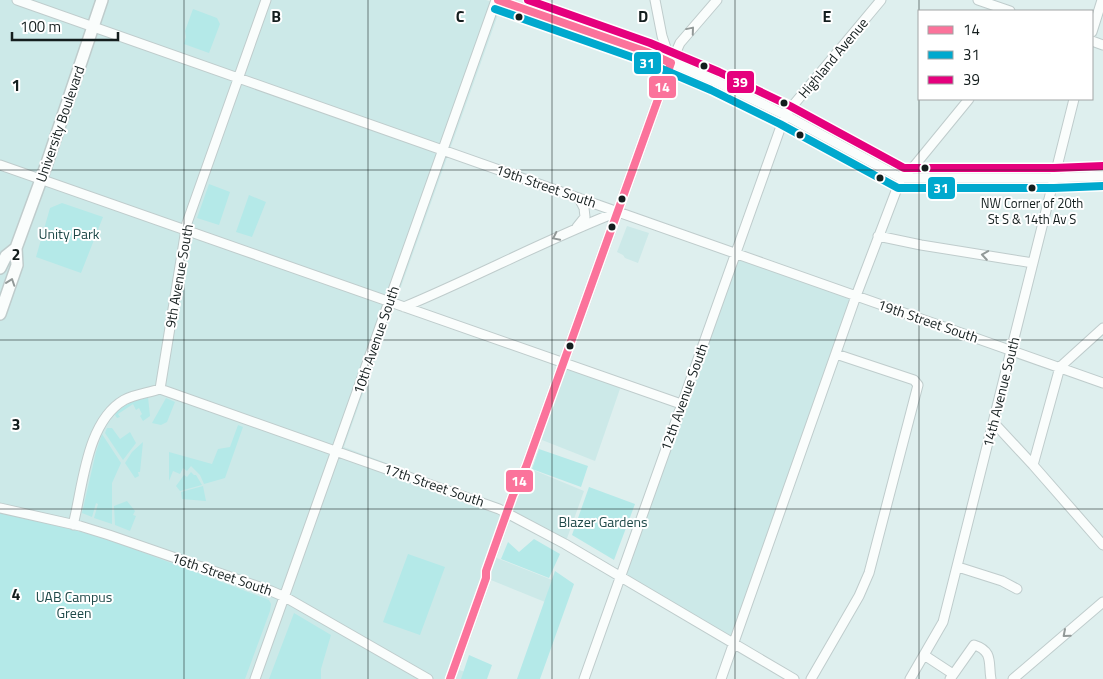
<svg xmlns="http://www.w3.org/2000/svg" width="1103" height="679" viewBox="0 0 1103 679" font-family="'Titillium Web',sans-serif">
	<rect width="100%" height="100%" fill="#deefee"/>
	<path fill="#cce9e8" d="M0 0H486L498 4 500 9 344 447 423 477 507 513 563 363 622 383 595 461 537 438 526 467 584 491 565 544 510 515 494 557 552 580 545 602 486 578 454 668 484 679H0Z
		M627 226 649 233 638 263 625 258 623 255 617 252Z
		M735 253 856 296 734 644 621 577Z"/>
	<path fill="#b4e9e8" d="M193 9 217 18 220 24 209 53 184 44 186 37 185 31Z
		M209 184 230 192 219 225 197 218Z
		M249 195 266 202 252 237 236 232Z
		M62 203 103 217 81 273 36 257 50 208Z
		M148 397 150 416 143 421 140 416 142 414 139 408 136 410 133 404 118 414 120 417 117 418 115 415 116 412C126 404 135 399 148 397Z
		M166 398 175 402 167 422 161 425 152 423Z
		M238 425 243 427 225 478 204 484 200 475 191 466 187 471 183 468 180 474 173 471 169 481V452L212 464 218 449 230 447Z
		M107 428H112L120 439 130 432 136 443 123 460 105 433Z
		M102 434 121 463 112 483V524L94 518 98 504 96 503 92 517 82 513 96 452Z
		M143 442 140 472H138L139 476 135 478 125 463 132 452Z
		M539 449 588 466 581 487 532 469Z
		M191 472 194 475H196L202 485 180 491 176 486 184 475 187 477Z
		M203 486 206 501 182 499 181 492Z
		M589 487 635 504 614 560 572 535Z
		M127 501 135 511 133 515 136 516 130 531 115 525 114 506Z
		M0 512 102 537 269 600 271 604 270 611 245 679H0Z
		M534 539 560 554 549 578 501 559 508 542 519 552Z
		M408 554 445 567 420 635 383 622Z
		M555 571 574 584 540 679H517Z
		M294 613 331 635 321 669V679H269Z
		M469 655 492 665 487 679H461Z"/>
	<g fill="none" stroke-linecap="round" stroke-linejoin="round">
		<g stroke="#bfcccc" stroke-width="11">
			<path id="minor" d="M17 0 1103 383
				M498 0 647 52 715 81 785 115 901 178H1054L1103 176
				M655 0 662 36 671 63
				M978 0 1010 11
				M1092 32 1102 0
				M1092 41 1103 45
				M0 165 681 404
				M577 227 585 217 584 208 579 198
				M878 236 921 245 1033 263
				M404 307C476 277 545 240 617 212
				M160 389 499 509 565 544 794 679
				M160 389 187 223 266 0
				M994 423 1033 465 1103 545
				M1033 465 1060 367 1103 328
				M0 508 80 526 109 535 271 591 285 597 428 679
				M73 525C83 487 86 422 124 400 135 394 148 393 160 389
				M958 567 1002 581 1017 589
				M924 655 953 674
				M255 679 496 0
				M450 679 486 578V571L513 495 526 467 671 63 680 43 717 0
				M584 679 785 115 881 0
				M721 679 856 296 901 178 915 165 969 99
				M811 679 859 596 869 573 918 385 914 380 836 354
				M910 679 943 622 1074 99
				M950 679 974 645C994 651 988 664 991 679
				M1013 679 1103 602"/>
		</g>
		<g stroke="#bfcccc" stroke-width="14">
			<path id="major" d="M0 268 6 256 16 248
				M0 314 17 265 16 248 46 166 102 0"/>
		</g>
		<use href="#minor" stroke="#fafdfc" stroke-width="9"/>
		<use href="#major" stroke="#fafdfc" stroke-width="11"/>
		<g stroke="#fff" stroke-width="11">
			<path id="bus-1" d="M450 679 486 578V571L513 495 526 467 671 63 647 52 498 0"/>
		</g>
		<g stroke="#fff" stroke-width="11">
			<path id="bus-2" d="M495 9 643 61 711 90 780 124 898 188H1054L1103 186"/>
		</g>
		<g stroke="#fff" stroke-width="11">
			<path id="bus-3" d="M528 0 650 43 719 72 790 106 904 168H1054L1103 166"/>
		</g>
		<use href="#bus-1" stroke="#fb739b" stroke-width="8"/>
		<use href="#bus-2" stroke="#00a9ce" stroke-width="8"/>
		<use href="#bus-3" stroke="#e5007d" stroke-width="8"/>
	</g>
	<defs><path id="oneway-chevron" d="M-2-3.5L2.5 0L-2 3.5" fill="none" stroke-width="1.6" stroke-linecap="round" stroke-linejoin="round" transform="scale(1.25)"/></defs>
	<g stroke="#929998">
		<use href="#oneway-chevron" transform="translate(691 30) rotate(-50)"/>
		<use href="#oneway-chevron" transform="translate(556 237) rotate(154)"/>
		<use href="#oneway-chevron" transform="translate(985 255) rotate(-171)"/>
		<use href="#oneway-chevron" transform="translate(11 282) rotate(-71)"/>
		<use href="#oneway-chevron" transform="translate(1066 634) rotate(139)"/>
	</g>
	<path fill="none" stroke="#141e1e" stroke-width="1" stroke-opacity="0.55" d="M184 0V679M368 0V679M552 0V679M735 0V679M919 0V679M0 170H1103M0 340H1103M0 509H1103"/>
	<g fill="#141e1e" stroke="#fff" stroke-width="2">
		<circle cx="519" cy="17" r="4.5"/>
		<circle cx="704" cy="66" r="4.5"/>
		<circle cx="784" cy="103" r="4.5"/>
		<circle cx="800" cy="135" r="4.5"/>
		<circle cx="925" cy="168" r="4.5"/>
		<circle cx="880" cy="178" r="4.5"/>
		<circle cx="1032" cy="188" r="4.5"/>
		<circle cx="622" cy="199" r="4.5"/>
		<circle cx="612" cy="227" r="4.5"/>
		<circle cx="570" cy="346" r="4.5"/>
	</g>
	<g text-anchor="middle" stroke-width="4" stroke-linejoin="round" paint-order="stroke">
		<g font-size="13" fill="#141e1e" stroke="#fff">
			<text x="1032" y="208">NW Corner of 20th<tspan x="1032" dy="16">St S &amp; 14th Av S</tspan></text>
		</g>
		<g font-size="14" fill="#141e1e" stroke="#fff">
			<text transform="translate(833 58) rotate(-50)" y="5">Highland Avenue</text>
			<text transform="translate(60 124) rotate(-71)" y="5">University Boulevard</text>
			<text transform="translate(546 186) rotate(19)" y="5">19th Street South</text>
			<text transform="translate(179 276) rotate(-80)" y="5">9th Avenue South</text>
			<text transform="translate(928 321) rotate(19)" y="5">19th Street South</text>
			<text transform="translate(376 340) rotate(-71)" y="5">10th Avenue South</text>
			<text transform="translate(1001 392) rotate(-76)" y="5">14th Avenue South</text>
			<text transform="translate(684 397) rotate(-70)" y="5">12th Avenue South</text>
			<text transform="translate(434 485) rotate(19)" y="5">17th Street South</text>
			<text transform="translate(222 574) rotate(19)" y="5">16th Street South</text>
		</g>
		<g font-size="14" fill="#1f4949" stroke="#fff">
			<text x="69" y="239">Unity Park</text>
			<text x="603" y="527">Blazer Gardens</text>
			<text x="74" y="602">UAB Campus<tspan x="74" dy="16">Green</tspan></text>
		</g>
	</g>
	<g font-size="16" text-anchor="middle" font-weight="bold" fill="#141e1e" stroke="#fff" stroke-width="4" stroke-linejoin="round" paint-order="stroke">
		<text x="276" y="22">B</text>
		<text x="460" y="22">C</text>
		<text x="643" y="22">D</text>
		<text x="827" y="22">E</text>
		<text x="16" y="91">1</text>
		<text x="16" y="260">2</text>
		<text x="16" y="430">3</text>
		<text x="16" y="600">4</text>
	</g>
	<g stroke="#fff" stroke-width="2">
		<rect x="633" y="51" width="29" height="24" rx="5" fill="#00a9ce"/>
		<rect x="726" y="70" width="29" height="24" rx="5" fill="#e5007d"/>
		<rect x="648" y="75" width="29" height="24" rx="5" fill="#fb739b"/>
		<rect x="927" y="176" width="29" height="24" rx="5" fill="#00a9ce"/>
		<rect x="505" y="469" width="29" height="24" rx="5" fill="#fb739b"/>
	</g>
	<g font-size="14" text-anchor="middle" font-weight="bold" fill="#fff">
		<text x="647" y="68">31</text>
		<text x="740" y="87">39</text>
		<text x="662" y="92">14</text>
		<text x="941" y="193">31</text>
		<text x="519" y="486">14</text>
	</g>
	<rect x="918" y="10" width="175" height="90" fill="#ffffff" stroke="#a1a5a5"/>
	<rect x="928" y="26" width="25" height="8" fill="#fb739b" stroke="#a1a5a5"/>
	<text x="963" y="35" font-size="15" fill="#141e1e">14</text>
	<rect x="928" y="51" width="25" height="8" fill="#00a9ce" stroke="#a1a5a5"/>
	<text x="963" y="60" font-size="15" fill="#141e1e">31</text>
	<rect x="928" y="76" width="25" height="8" fill="#e5007d" stroke="#a1a5a5"/>
	<text x="963" y="85" font-size="15" fill="#141e1e">39</text>
	<path d="M12 32v8h106v-8" fill="none" stroke="#141e1e" stroke-width="2.5"/>
	<text x="20" y="32" font-size="15" fill="#141e1e" stroke="#ffffff" stroke-width="4" paint-order="stroke">100 m</text>
</svg>
